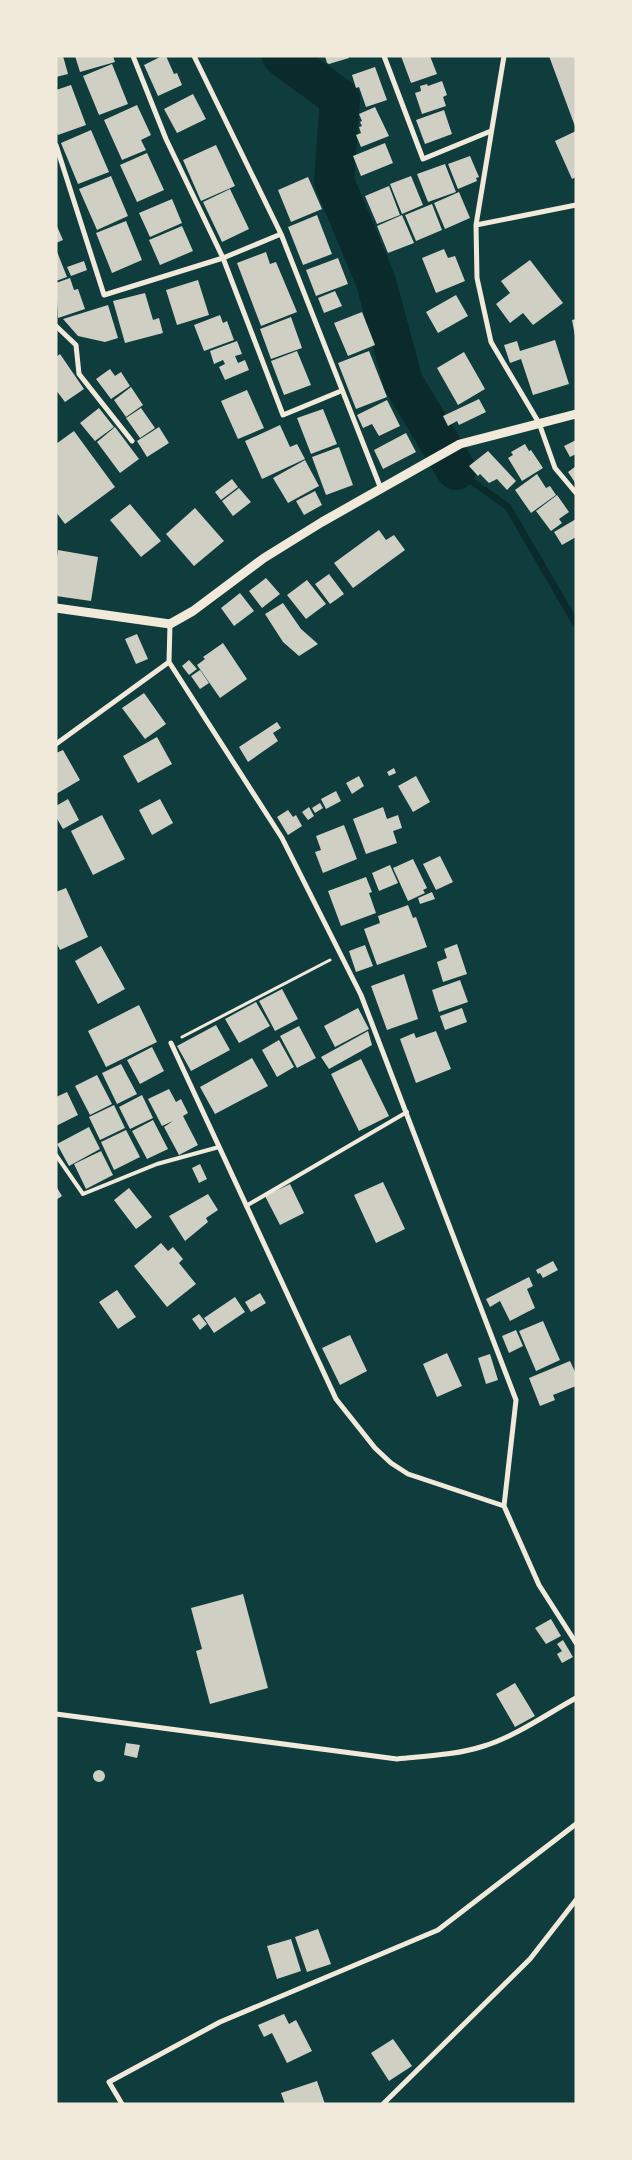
<svg xmlns="http://www.w3.org/2000/svg" width="632" height="2160" viewBox="0 0 632 2160" font-family="Rubik,sans-serif">
	<rect width="100%" height="100%" fill="#0f3d3e"/>
	<g fill="none" stroke-linecap="round" stroke-linejoin="round">
		<path stroke="#0a2a2b" stroke-width="7" d="M456 470 508 507 576 624"/>
		<path stroke="#0a2a2b" stroke-width="40" d="M282 56 340 99 334 181 376 282 403 382 456 470"/>
	</g>
	<path fill="#cfcfc3" d="M56 56H63L68 74 56 77Z
		M75 56H113L115 62 80 72Z
		M162 56H166L174 74 177 73 182 85 158 96 144 65Z
		M325 56H348L349 58 329 64 327 63Z
		M401 56H430L437 74 411 83Z
		M549 56H576V129Z
		M112 64 128 104 99 115 83 76Z
		M375 67 387 100 366 107 359 87 356 88 352 75Z
		M442 81 447 95 443 97 446 106 422 114 415 93 421 91 420 86 427 84 428 86Z
		M71 85 86 125 58 135 56 130V90Z
		M193 94 206 119 177 133 164 109Z
		M137 105 151 135 141 140 146 150 122 160 104 120Z
		M375 107 389 136 361 147 356 135 361 133 359 127 362 126 360 122 362 121 359 114Z
		M444 110 452 134 425 144 416 120Z
		M91 130 109 172 78 184 61 143Z
		M576 131V177L572 179 555 141Z
		M385 143 393 163 361 176 353 156Z
		M216 145 235 186 201 201 183 160Z
		M147 153 164 190 137 202 120 165Z
		M470 156 479 177 476 178 477 181 458 189 448 164Z
		M445 164 456 192 428 202 417 174Z
		M111 176 128 216 97 230 79 189Z
		M411 176 423 205 402 214 390 184Z
		M308 177 322 209 291 222 278 190Z
		M389 186 400 215 377 224 365 196Z
		M230 189 249 229 222 242 203 202Z
		M459 192 470 218 445 229 434 203Z
		M172 199 182 223 150 237 139 213Z
		M432 204 442 230 416 241 405 215Z
		M317 215 332 254 303 265 288 227Z
		M402 215 414 243 388 253 377 226Z
		M126 221 142 260 112 273 96 233Z
		M56 224 63 240 56 243Z
		M182 226 193 251 160 265 149 240Z
		M56 249 67 277 56 281Z
		M444 249 448 258 455 256 465 281 436 293 422 258Z
		M266 252 270 264 276 262 297 312 261 326 237 263Z
		M338 258 348 284 316 296 306 270Z
		M530 260 563 303 533 325 523 313 510 323 496 304 510 293 501 281Z
		M84 261 87 270 71 276 67 267Z
		M70 278 74 290 78 289 85 309 58 318 56 283Z
		M198 280 209 315 177 325 166 290Z
		M335 291 342 306 324 313 318 298Z
		M145 293 153 320 159 318 163 333 125 343 113 301Z
		M456 295 468 316 438 333 426 312Z
		M108 305 118 338 105 342 78 336 63 319Z
		M362 312 375 345 348 356 334 323Z
		M220 315 223 323 227 321 234 340 204 351 194 325Z
		M291 317 302 348 271 359 260 329Z
		M576 319V336H575L572 320Z
		M555 340 569 384 533 395 521 359 510 363 504 345 517 341 520 351Z
		M237 341 242 354 235 356 238 363 245 360 249 370 225 380 219 367 225 364 223 360 214 364 210 351Z
		M297 351 311 385 284 395 271 361Z
		M369 351 387 397 356 409 338 363Z
		M464 352 485 389 458 405 437 368Z
		M60 354 84 389 65 402 56 390V357Z
		M110 369 115 376 121 372 130 386 111 399 96 379Z
		M131 387 143 405 126 417 114 400Z
		M247 390 264 428 238 439 221 401Z
		M479 399 486 412 459 425 457 421 448 426 443 416Z
		M387 400 400 426 379 436 372 424 363 428 357 415Z
		M99 408 114 427 95 441 80 423Z
		M141 408 155 428 140 438 126 418Z
		M323 409 337 444 311 454 297 418Z
		M280 425 290 447 297 444 305 459 262 479 245 441Z
		M115 427 139 459 120 473 97 442Z
		M159 427 169 443 147 457 137 441Z
		M74 431 115 487 65 524 56 512V444Z
		M406 433 416 452 383 469 374 450Z
		M576 440V454L570 457 564 446Z
		M525 444 529 451 531 450 543 468 522 481 508 458 513 455 511 452Z
		M339 447 353 485 326 495 312 457Z
		M488 451 516 481 507 490 497 479 489 483 480 474 478 476 469 466Z
		M305 460 319 486 288 503 273 478Z
		M576 466V484L568 472Z
		M537 474 546 488 550 486 556 495 531 513 515 490Z
		M232 479 238 487 221 500 215 492Z
		M239 488 251 502 233 516 222 501Z
		M315 491 322 505 304 515 296 501Z
		M557 495 569 512 559 519 562 523 551 531 536 511Z
		M130 504 161 541 141 557 110 520Z
		M195 508 224 541 194 566 166 534Z
		M576 519V537L562 545 554 532Z
		M379 530 386 540 394 535 405 550 353 588 334 563Z
		M58 550 98 557 91 601 56 596V564Z
		M329 574 344 594 330 604 315 584Z
		M266 578 280 594 262 608 249 591Z
		M307 580 326 604 306 619 287 595Z
		M240 593 254 611 234 626 221 608Z
		M283 603 301 629 318 644 299 656 283 642 265 614Z
		M137 634 148 659 136 664 125 639Z
		M223 643 247 679 220 698 197 665 205 659 203 657Z
		M189 660 197 669 189 675 182 666Z
		M200 670 209 683 200 689 191 676Z
		M144 693 166 724 145 739 122 708Z
		M277 722 281 728 273 733 278 741 248 762 239 747Z
		M157 737 172 764 138 783 123 756Z
		M63 750 80 780 56 794V753Z
		M394 768 396 773 389 776 387 772Z
		M359 776 364 786 352 794 346 783Z
		M416 776 430 802 413 812 398 786Z
		M336 791 341 801 326 809 321 799Z
		M68 799 79 820 63 829 56 817V806Z
		M160 799 173 823 152 835 139 810Z
		M320 803 323 808 315 813 312 808Z
		M309 807 314 816 308 820 302 812Z
		M383 807 387 819 398 815 402 828 393 831 397 843 366 854 353 819Z
		M288 810 293 817 296 815 302 826 288 835 277 817Z
		M102 815 125 859 93 875 71 831Z
		M344 825 357 859 323 873 315 852 321 850 316 836Z
		M440 856 453 882 436 890 423 864Z
		M413 859 427 888 423 890 425 893 408 901 393 868Z
		M390 865 398 883 379 891 372 873Z
		M366 877 372 892 369 893 376 913 341 926 328 891Z
		M66 888 88 937 60 950 56 942V892Z
		M432 892 435 899 420 904 418 898Z
		M408 905 413 918 416 917 427 947 377 965 364 929 380 923 378 916Z
		M457 944 467 974 443 982 437 962 447 958 444 949Z
		M365 945 373 966 356 972 349 951Z
		M101 946 125 989 98 1004 75 961Z
		M404 974 418 1019 387 1030 371 986Z
		M460 980 468 1002 439 1012 432 990Z
		M282 989 298 1019 275 1031 259 1001Z
		M256 1002 270 1026 239 1043 225 1019Z
		M139 1005 157 1042 106 1067 88 1031Z
		M358 1008 369 1029 335 1047 324 1026Z
		M462 1008 467 1022 445 1030 440 1016Z
		M216 1025 230 1050 191 1071 177 1046Z
		M299 1026 316 1058 297 1068 280 1036Z
		M368 1031 372 1045 329 1069 321 1057Z
		M436 1031 451 1069 416 1083 400 1039 414 1033 416 1038Z
		M279 1040 294 1067 277 1077 262 1050Z
		M152 1047 164 1071 140 1084 127 1060Z
		M252 1058 268 1086 215 1114 200 1087Z
		M361 1059 389 1116 359 1131 331 1074Z
		M121 1064 137 1094 117 1104 102 1073Z
		M97 1075 112 1104 90 1115 75 1086Z
		M169 1089 176 1102 181 1099 188 1113 183 1116 198 1145 179 1155 164 1127 173 1121 162 1126 148 1099Z
		M67 1092 78 1115 56 1126V1097Z
		M142 1095 153 1118 130 1129 119 1107Z
		M114 1105 125 1128 100 1140 89 1117Z
		M153 1120 168 1149 147 1159 132 1131Z
		M89 1127 100 1149 69 1166 57 1144Z
		M126 1130 140 1157 114 1170 101 1142Z
		M101 1151 113 1175 86 1189 74 1164Z
		M200 1164 207 1179 199 1183 192 1168Z
		M383 1182 405 1229 376 1243 354 1195Z
		M290 1184 304 1213 280 1225 265 1196Z
		M56 1186 62 1196 56 1200Z
		M129 1188 152 1217 136 1229 114 1200Z
		M208 1194 218 1210 206 1218 208 1222 185 1241 169 1216Z
		M161 1243 168 1251 173 1247 183 1259 179 1263 196 1284 167 1307 134 1266Z
		M553 1261 558 1270 543 1278 540 1273 538 1274 536 1270Z
		M529 1277 533 1286 527 1289 535 1308 510 1321 500 1301 490 1307 486 1299Z
		M117 1290 136 1317 118 1329 99 1302Z
		M260 1293 266 1303 251 1312 245 1302Z
		M235 1297 245 1312 214 1333 204 1318Z
		M199 1314 207 1324 200 1330 192 1319Z
		M543 1321 560 1360 536 1371 519 1331Z
		M516 1330 523 1346 509 1353 502 1336Z
		M350 1335 367 1371 340 1385 322 1348Z
		M447 1353 462 1386 437 1397 423 1364Z
		M490 1354 498 1380 486 1384 478 1358Z
		M570 1361 576 1374V1386L553 1395 555 1400 540 1406 529 1378Z
		M243 1594 268 1688 210 1704 196 1651 202 1649 191 1608Z
		M551 1619 561 1636 546 1644 535 1628Z
		M563 1640 573 1657 562 1663 557 1654 562 1651 557 1644Z
		M515 1683 535 1716 515 1727 496 1694Z
		M126 1743 140 1745 137 1758 124 1755Z
		M93 1776a6 6 0 1 1 12 0a6 6 0 1 1-12 0Z
		M318 1929 331 1964 307 1972 295 1937Z
		M291 1939 301 1971 277 1979 267 1946Z
		M284 2014 289 2024 296 2020 312 2051 287 2063 272 2033 264 2037 258 2025Z
		M393 2039 412 2066 389 2081 371 2053Z
		M317 2081 325 2104H285L281 2093Z"/>
	<g fill="none" stroke-linecap="round" stroke-linejoin="round">
		<path stroke="#f1e9da" stroke-width="3" d="M182 1037 330 960"/>
		<path stroke="#f1e9da" stroke-width="4" d="M56 1155 83 1194 157 1164 219 1147
			M246 1206 407 1112"/>
		<path stroke="#f1e9da" stroke-width="5" d="M133 56 166 139 223 258 283 415 341 391
			M194 56 281 234 381 489
			M384 56 423 159 491 131
			M504 56 476 225 477 278 491 342 539 423 555 468 576 493
			M56 145 104 295 223 258 281 234
			M476 225 576 205
			M56 326 76 345 79 374 132 441
			M170 624 169 662 282 838 361 995 516 1400 504 1506 539 1585 576 1643
			M56 744 169 662
			M171 1043 336 1399 375 1448 391 1463 408 1474 504 1506
			M56 1714 397 1759C426 1756 456 1755 484 1746 516 1736 547 1714 576 1698
			M122 2104 109 2082 220 2022 438 1930 576 1824
			M383 2104 530 1959 576 1900"/>
		<path stroke="#f1e9da" stroke-width="9" d="M56 608 170 624 193 611 264 558 322 522 460 444 576 414"/>
	</g>
	<rect width="632" height="2160" fill="none" stroke="#f1e9da" stroke-width="115"/>
</svg>
